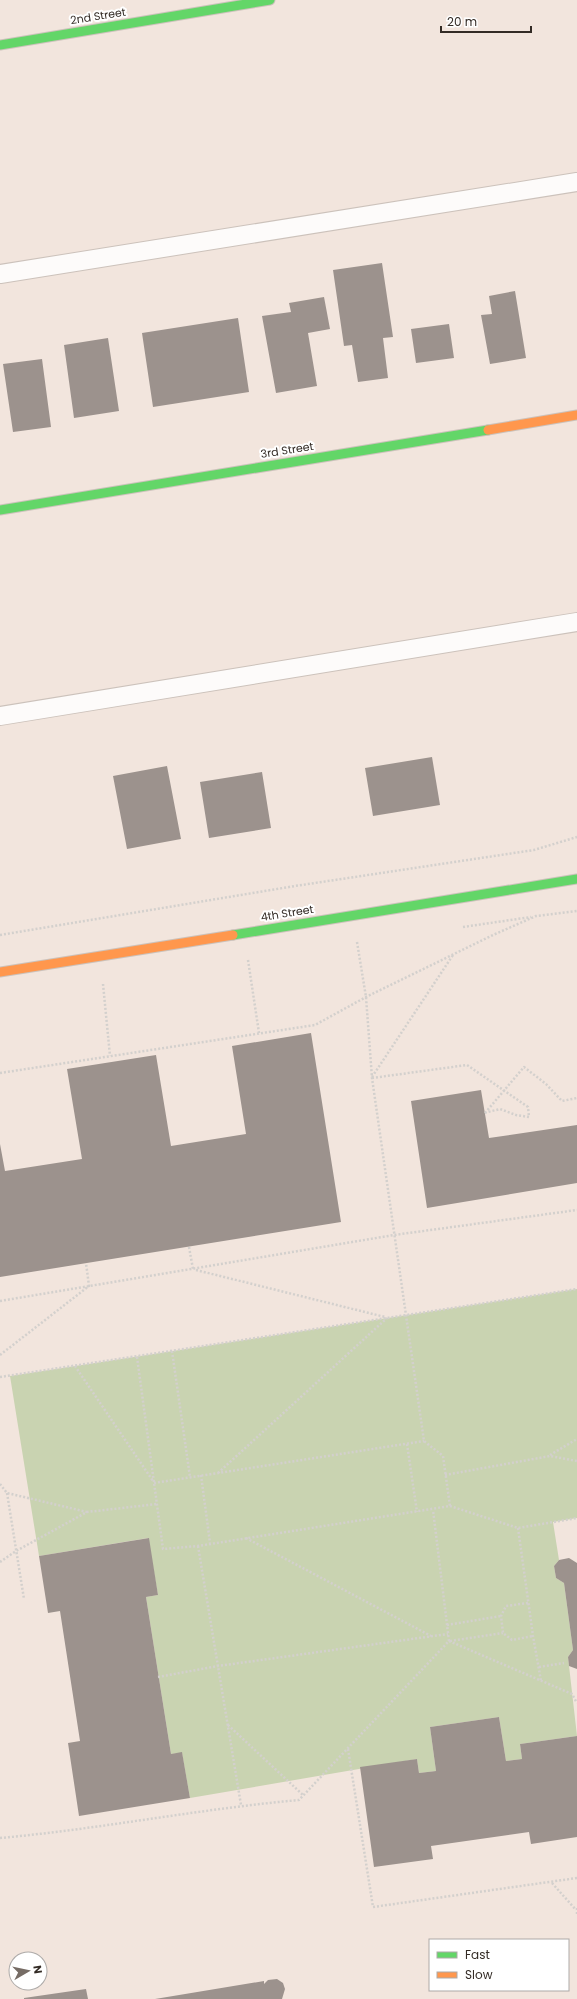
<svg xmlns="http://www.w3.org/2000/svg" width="577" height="1999" viewBox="0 0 577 1999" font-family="Poppins,sans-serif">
	<rect width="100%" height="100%" fill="#f2e5dd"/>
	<path fill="#c9d3b1" d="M577 1289V1518L553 1522 559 1560 554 1566 556 1578 564 1583 573 1650 568 1657 577 1736 520 1744 522 1759 506 1761 499 1717 430 1727 436 1771 419 1773 417 1759 190 1798 182 1753 171 1754 146 1597 158 1595 148 1538 39 1556 10 1376Z"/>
	<path fill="#9c928d" d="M382 263 393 337 383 338 388 378 358 382 352 345 344 346 333 270Z
		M515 291 526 358 490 364 481 315 492 314 489 296Z
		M324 297 330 329 308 333 317 386 276 393 262 316 291 312 289 303Z
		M238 318 249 392 153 407 142 333Z
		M449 324 454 358 416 363 411 329Z
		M108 338 119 411 74 418 64 345Z
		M42 359 51 427 13 432 3 364Z
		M432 757 440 805 373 816 365 768Z
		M167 766 181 839 127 849 113 776Z
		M262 772 271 828 209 838 200 782Z
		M311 1033 341 1222 0 1277V1144L5 1171 82 1159 67 1069 156 1055 171 1146 246 1134 232 1046Z
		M481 1090 489 1138 577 1125V1183L427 1208 411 1101Z
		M149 1538 158 1595 146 1597 171 1754 182 1752 190 1798 79 1816 68 1743 80 1741 60 1611 48 1613 39 1556Z
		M569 1558 577 1563V1669L569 1666 568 1657 573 1650 564 1583 556 1578 554 1566 559 1560Z
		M499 1717 506 1761 522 1759 520 1744 577 1736V1837L531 1844 529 1832 431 1846 433 1859 374 1867 360 1767 417 1759 419 1773 436 1771 430 1727Z
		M277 1979 283 1983 285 1989 282 1999H155L264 1981V1984L268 1980Z
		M86 1989 88 1999H24V1998Z"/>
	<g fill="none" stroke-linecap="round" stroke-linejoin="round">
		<g stroke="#ccc2bb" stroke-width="20">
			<path id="lane" d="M0 274 577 182
				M0 716 577 622"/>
		</g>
		<g stroke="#ccc2bb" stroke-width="11">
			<path id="fast" d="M0 45 270 0
				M0 510 488 430
				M233 935 577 879"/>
		</g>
		<g stroke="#ccc2bb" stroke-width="11">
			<path id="slow" d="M488 430 577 415
				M0 972 233 935"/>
		</g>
		<path stroke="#d3d0cd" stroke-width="2.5" stroke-dasharray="2 2" stroke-linecap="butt" d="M463 927 531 917
			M0 935 295 886 534 850 577 837
			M357 942 366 997 372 1078 424 1441 443 1456 450 1506
			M248 960 259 1033
			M103 984 110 1056
			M0 1073 315 1025 366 997 493 935 536 916 577 911
			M372 1077 453 955
			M372 1078 467 1065 528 1107 529 1117 516 1115 500 1109 484 1113
			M485 1113 524 1067 546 1084 562 1101 577 1098
			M189 1247 193 1269
			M196 1270 385 1317
			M0 1301 394 1235 577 1210
			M172 1351 190 1477
			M0 1355 89 1286 86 1263
			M137 1357 163 1549 198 1546 450 1506 518 1528 577 1518
			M75 1366 153 1481
			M0 1377 577 1289
			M407 1444 417 1512
			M550 1455 577 1439
			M218 1473 387 1318
			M201 1475 210 1543
			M445 1475 550 1456 577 1461
			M154 1483 424 1441
			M0 1484 7 1493 87 1512
			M7 1493 24 1599
			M518 1528 533 1636 541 1681
			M246 1538 431 1636
			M198 1546 241 1805
			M0 1562 16 1551 87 1512 157 1504
			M528 1603 506 1606 501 1616 503 1633 512 1640 533 1636
			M447 1625 501 1616
			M449 1641 572 1694 577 1703
			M450 1641 503 1633
			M539 1667 564 1663
			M158 1677 218 1666 448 1634
			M228 1725 303 1795
			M348 1749 373 1907 577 1878
			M0 1838C100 1829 199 1809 299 1800L449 1641 433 1510
			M552 1883 576 1910
			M577 1908V1914"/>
		<use href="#lane" stroke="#fdfbfa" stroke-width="18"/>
		<use href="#fast" stroke="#63d668" stroke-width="9"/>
		<use href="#slow" stroke="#ff974d" stroke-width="9"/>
	</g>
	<g text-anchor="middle" stroke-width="4" stroke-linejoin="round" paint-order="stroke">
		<g font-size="11" fill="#332b25" stroke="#fff">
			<text transform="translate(98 16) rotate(-9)" y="4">2nd Street</text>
			<text transform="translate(287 450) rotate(-9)" y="4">3rd Street</text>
			<text transform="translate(287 913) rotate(-9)" y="4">4th Street</text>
		</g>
	</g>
	<rect x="429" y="1939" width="140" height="52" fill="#ffffff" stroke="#adaaa8"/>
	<rect x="437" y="1952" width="20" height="6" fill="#63d668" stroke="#adaaa8"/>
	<text x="465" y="1959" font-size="12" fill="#332b25">Fast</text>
	<rect x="437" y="1972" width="20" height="6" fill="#ff974d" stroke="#adaaa8"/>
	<text x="465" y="1979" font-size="12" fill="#332b25">Slow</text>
	<g transform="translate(28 1971) rotate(81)"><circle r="19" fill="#ffffff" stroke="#adaaa8"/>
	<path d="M0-3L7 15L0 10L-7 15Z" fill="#766c65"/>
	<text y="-6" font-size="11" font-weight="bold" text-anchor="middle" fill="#332b25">N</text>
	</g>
	<path d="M441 26v6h90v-6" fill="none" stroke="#332b25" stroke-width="2"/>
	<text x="447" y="26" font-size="12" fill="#332b25" stroke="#ffffff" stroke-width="3" paint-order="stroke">20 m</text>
</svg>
